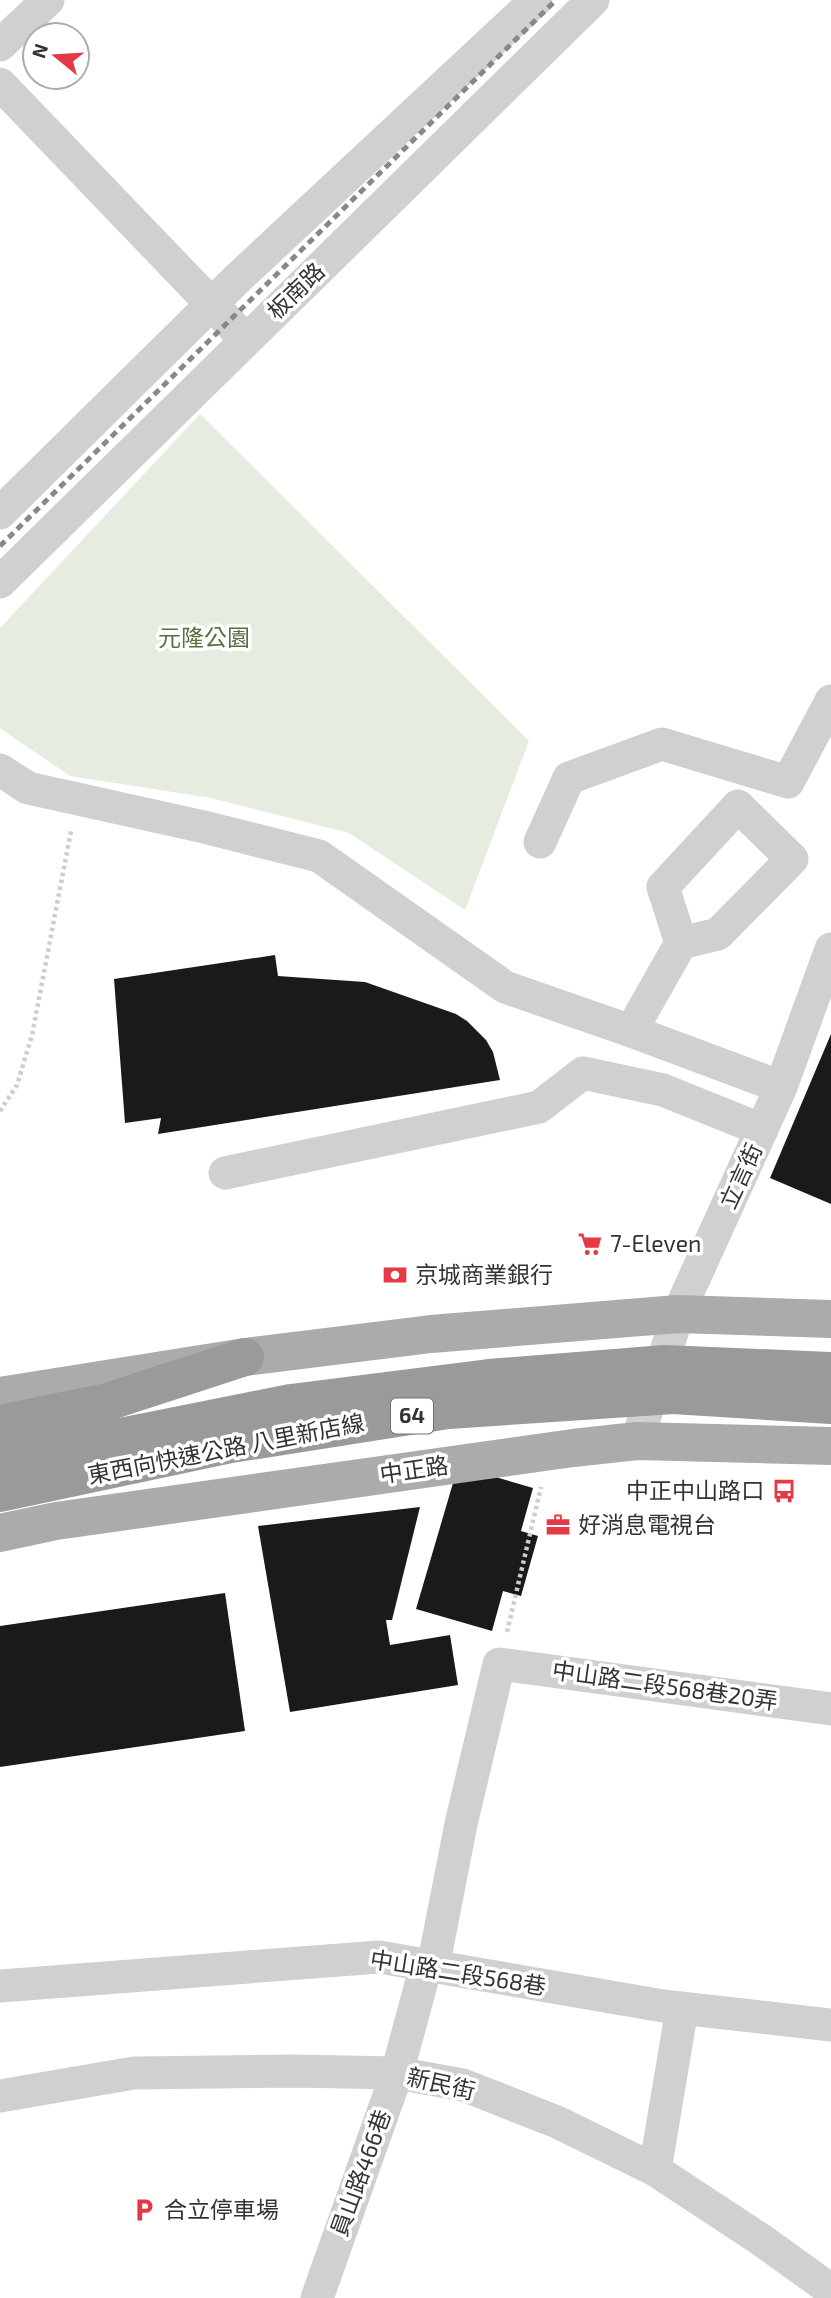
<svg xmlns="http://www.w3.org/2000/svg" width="831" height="2298" viewBox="0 0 831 2298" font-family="'Exo 2','Noto Sans TC',sans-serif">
	<rect width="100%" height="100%" fill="#fff"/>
	<path fill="#e6ecdf" d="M200 414 529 741 465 910 349 833 211 798 70 776 0 728V628Z"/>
	<path fill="#1a1a1a" d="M275 955 278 976 365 982 456 1014 467 1021 486 1040 493 1052 500 1080 158 1134 161 1118 125 1123 114 979Z
		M831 1034V1204L770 1178Z
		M458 1466 533 1488 521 1531 538 1536 521 1596 503 1591 492 1631 416 1609Z
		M420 1507 392 1620H386L390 1645 450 1635 458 1685 290 1712 258 1526Z
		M225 1593 245 1731 0 1767V1626Z"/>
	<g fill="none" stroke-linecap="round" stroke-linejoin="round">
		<path stroke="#cdcdcd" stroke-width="4.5" stroke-dasharray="3.5 3.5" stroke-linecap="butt" d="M0 1111 17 1085 32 1035 71 831
			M507 1632 541 1487"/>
		<path stroke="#d0d0d0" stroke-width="33" d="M0 45 48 0
			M0 84 246 340
			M0 513 238 278 536 0
			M0 582 593 0
			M0 770 28 788 204 827 319 856 505 987 631 1031 781 1087
			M540 842 569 778 662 744 788 782 831 701
			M631 1031 681 943 718 934 792 859 738 806 663 887 681 943
			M225 1173 539 1107 583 1073 663 1090 762 1130
			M637 1441 678 1314 781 1087 831 949
			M433 1967 461 1824 499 1664 831 1709
			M0 1986 379 1957 663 2006 831 2025
			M0 2096 134 2073 293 2071 397 2073 463 2085 557 2122 655 2170 760 2239 831 2290
			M655 2170 682 2009
			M317 2298 397 2073 426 1966"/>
		<path stroke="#ababab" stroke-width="38" d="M0 1396 245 1357 431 1334 678 1314 831 1319
			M0 1533 56 1521 573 1448 637 1441 831 1446"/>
		<path stroke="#9a9a9a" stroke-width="38" d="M0 1424 107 1402 245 1357"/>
		<path stroke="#888" stroke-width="5" stroke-dasharray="7 5" stroke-linecap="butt" d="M0 546 556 0"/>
		<path stroke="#9a9a9a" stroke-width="38" d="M0 1461 291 1403 489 1378 665 1364 831 1371
			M0 1493 231 1444 448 1410 673 1395 831 1405"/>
	</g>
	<defs>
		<g id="supermarket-bare" transform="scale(1.89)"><path d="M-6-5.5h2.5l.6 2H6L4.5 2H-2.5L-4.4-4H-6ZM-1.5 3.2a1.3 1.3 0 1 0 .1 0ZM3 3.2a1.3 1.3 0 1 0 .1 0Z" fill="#e63946" stroke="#fff" stroke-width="2.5" paint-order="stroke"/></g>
		<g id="bank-bare" transform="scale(1.89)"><path d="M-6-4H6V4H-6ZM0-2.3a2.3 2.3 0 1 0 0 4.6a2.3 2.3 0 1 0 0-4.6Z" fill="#e63946" stroke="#fff" stroke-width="2.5" paint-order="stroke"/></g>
		<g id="bus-bare" transform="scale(1.89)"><path d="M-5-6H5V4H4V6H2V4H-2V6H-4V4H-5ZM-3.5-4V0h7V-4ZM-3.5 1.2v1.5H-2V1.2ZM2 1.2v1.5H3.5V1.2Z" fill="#e63946" stroke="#fff" stroke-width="2.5" paint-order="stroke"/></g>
		<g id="office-bare" transform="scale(1.89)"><path d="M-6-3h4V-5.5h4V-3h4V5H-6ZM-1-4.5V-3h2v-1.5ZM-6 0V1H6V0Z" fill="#e63946" stroke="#fff" stroke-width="2.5" paint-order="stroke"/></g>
		<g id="parking-bare" transform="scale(1.89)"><path d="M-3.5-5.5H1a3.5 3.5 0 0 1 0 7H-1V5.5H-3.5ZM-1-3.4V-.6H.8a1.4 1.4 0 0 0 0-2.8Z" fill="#e63946" stroke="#fff" stroke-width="2.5" paint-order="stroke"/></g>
	</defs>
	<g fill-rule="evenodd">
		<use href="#supermarket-bare" x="590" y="1244"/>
		<use href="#bank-bare" x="395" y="1275"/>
		<use href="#bus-bare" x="784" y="1491"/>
		<use href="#office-bare" x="558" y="1525"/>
		<use href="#parking-bare" x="144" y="2210"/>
	</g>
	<g text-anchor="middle" stroke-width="7" stroke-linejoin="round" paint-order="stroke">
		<rect fill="#fff" stroke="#707070" stroke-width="2" x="391" y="1398.5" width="42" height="35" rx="5"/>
		<g font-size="21" font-weight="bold" fill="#333">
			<text x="412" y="1423">64</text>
		</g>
		<g font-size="23" fill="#333" stroke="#fff">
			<text transform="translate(296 291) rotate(-44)" y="8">板南路</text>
			<text transform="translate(741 1176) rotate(-65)" y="8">立言街</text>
			<text transform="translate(226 1449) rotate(-11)" y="8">東西向快速公路 八里新店線</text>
			<text transform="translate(414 1470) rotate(-8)" y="8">中正路</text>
			<text transform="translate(665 1686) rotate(8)" y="8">中山路二段568巷20弄</text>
			<text transform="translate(458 1973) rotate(9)" y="8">中山路二段568巷</text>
			<text transform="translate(441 2084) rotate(13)" y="8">新民街</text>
			<text transform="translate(361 2173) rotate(-70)" y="8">員山路466巷</text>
		</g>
		<g font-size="23" fill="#56703f" stroke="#fff">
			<text x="204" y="646">元隆公園</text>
		</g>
		<g font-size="23" fill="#333" stroke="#fff" text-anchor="start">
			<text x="610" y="1252">7-Eleven</text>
			<text x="415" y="1283">京城商業銀行</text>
			<text x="764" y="1499" text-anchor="end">中正中山路口</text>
			<text x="578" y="1533">好消息電視台</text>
			<text x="164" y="2218">合立停車場</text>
		</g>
	</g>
	<g transform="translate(56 56) rotate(288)"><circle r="33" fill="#ffffff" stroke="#adadad" stroke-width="2"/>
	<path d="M0-5L12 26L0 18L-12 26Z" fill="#e63946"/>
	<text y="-10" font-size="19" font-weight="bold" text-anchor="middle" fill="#333333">N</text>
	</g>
</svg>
